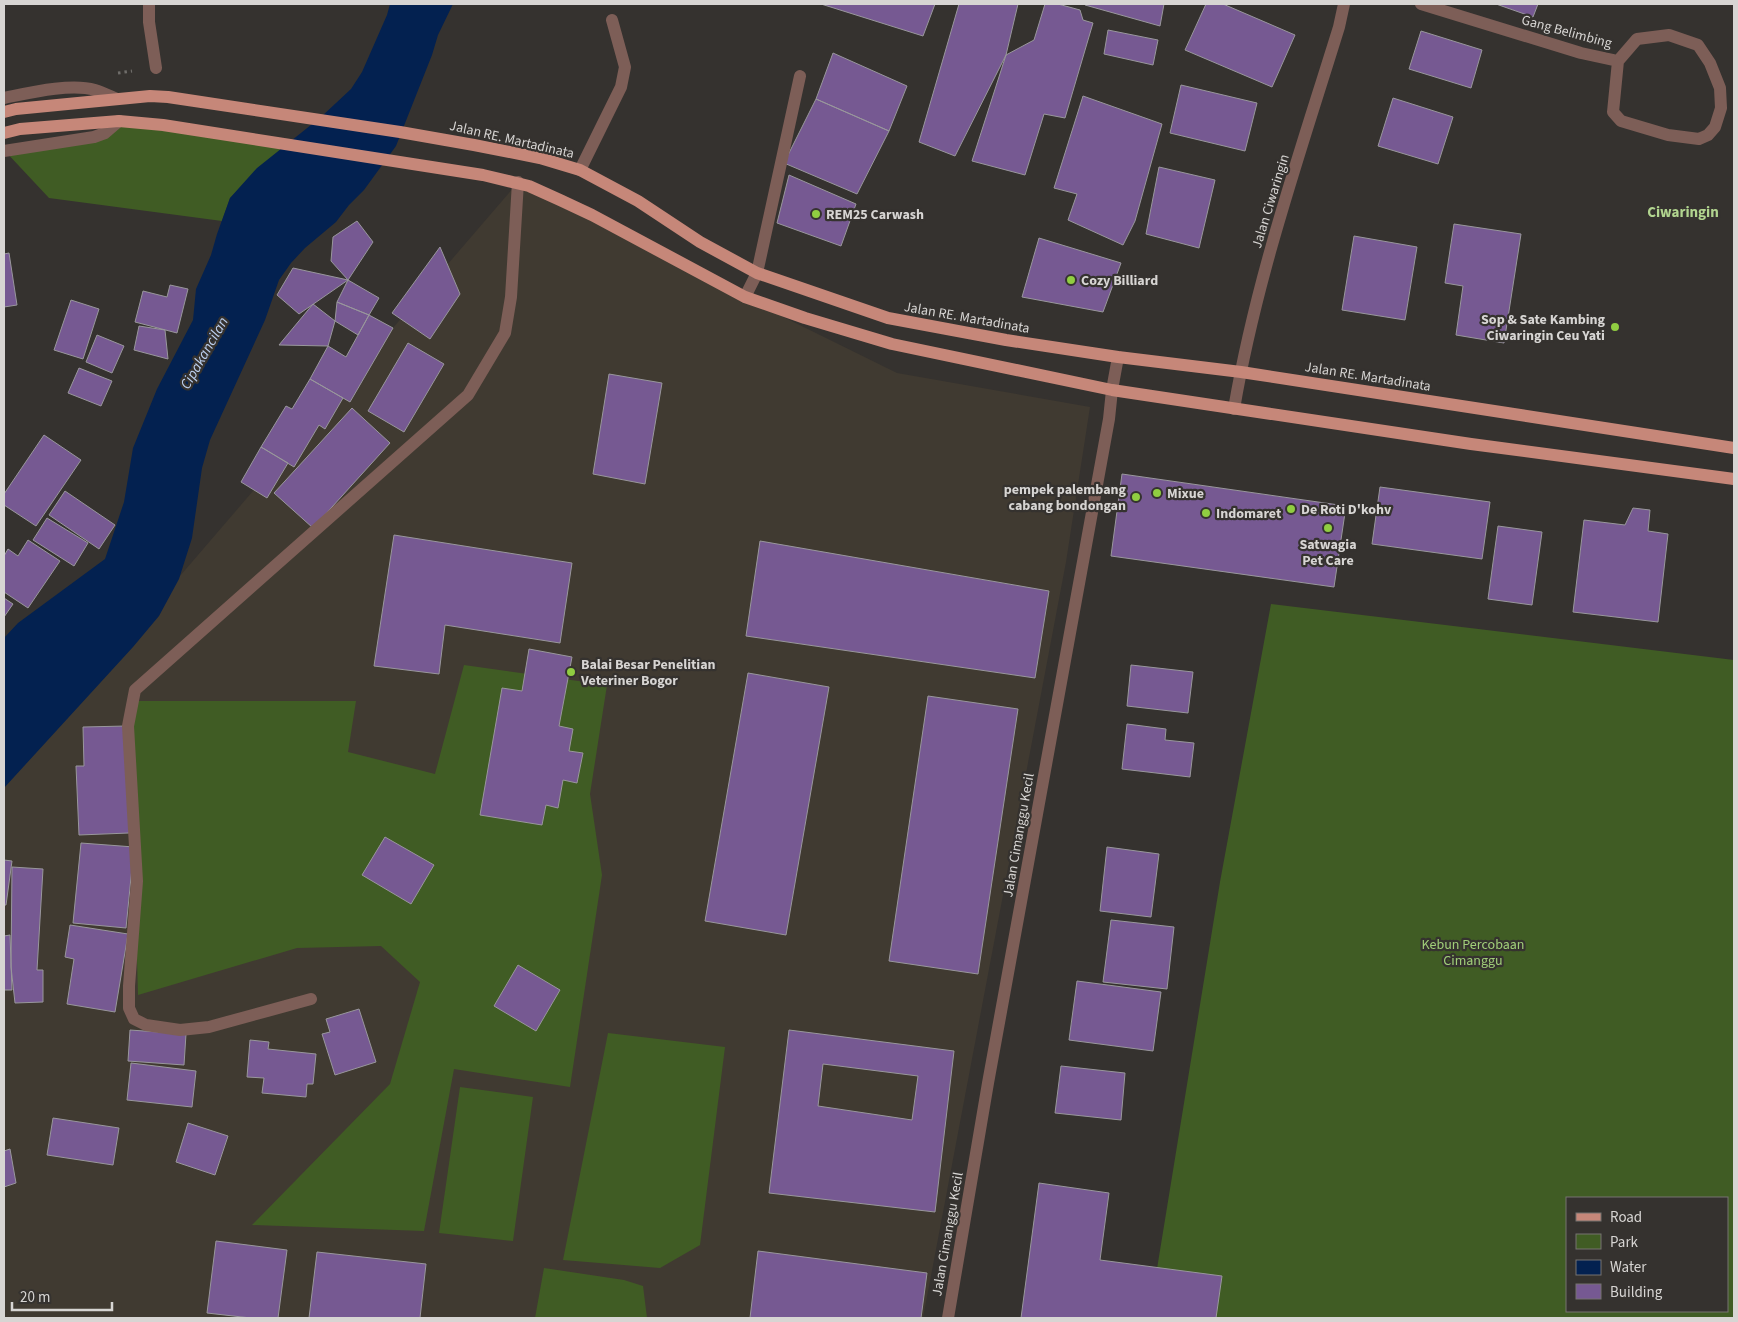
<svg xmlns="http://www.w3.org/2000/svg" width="1738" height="1322" viewBox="0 0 1738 1322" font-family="'Source Sans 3',sans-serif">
	<rect width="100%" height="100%" fill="#35322f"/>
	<path fill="#403a31" d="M520 180 712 282 897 373 1090 407 1066 562 923 1318H4V781Z"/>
	<path fill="#405c24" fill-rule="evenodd" d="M119 121 284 146 230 198 222 221 49 198 5 151 105 133Z
		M1271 604 1734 660V1318H1149L1220 882ZM1567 1198H1727V1311H1567Z
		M464 665 607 685 590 794 602 875 570 1087 454 1069 424 1231 252 1225 390 1084 420 982 381 946 297 948 138 995 130 701H356L348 752 435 774Z
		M608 1033 725 1047 700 1245 660 1268 563 1260Z
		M460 1087 533 1097 513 1241 439 1233Z
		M544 1268 624 1280 643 1286 647 1318H535Z"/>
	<path fill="#032150" d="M390 4H453L438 35 432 55 396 146 364 190 349 205 336 222 305 248 291 263 279 280 265 320 210 440 202 468 192 538 179 579 159 616 133 647 4 788V638L18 623 105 559 124 502 133 448 157 389 193 320 196 289 211 255 217 234 230 198 257 168 321 117 351 89 362 72 387 15Z"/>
	<path fill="#765992" stroke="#99979c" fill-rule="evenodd" d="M821 4H935L923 36Z
		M959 4H1018L1006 55 955 156 919 142Z
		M1045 4H1058L1080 10 1083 20 1093 23 1065 118 1044 114 1025 175 972 161 1006 55 1034 40Z
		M1085 4H1164L1160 26 1085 5Z
		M1206 4H1223L1295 35 1272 87 1185 50Z
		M1496 4H1538L1533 17Z
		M1108 30 1158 40 1153 65 1104 54Z
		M1421 31 1482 50 1471 88 1409 69Z
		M833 53 907 86 889 131 816 99Z
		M1181 85 1257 103 1245 151 1170 133Z
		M1083 96 1162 124 1135 221 1123 245 1068 220 1077 194 1054 188Z
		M1393 98 1453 117 1438 164 1378 146Z
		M816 99 889 131 857 194 784 163Z
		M1159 167 1215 180 1199 248 1146 234Z
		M789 175 856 204 841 246 777 223Z
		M357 221 373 242 348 280 331 261 333 237Z
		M1454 224 1521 234 1504 343 1456 335 1463 286 1445 283Z
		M1354 236 1417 247 1405 320 1342 310Z
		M1039 238 1121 263 1103 312 1022 297Z
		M440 247 460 294 430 339 392 313Z
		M9 253 17 305 4 307V254Z
		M293 268 348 280 299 314 277 295Z
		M348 280 379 298 369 315 337 302Z
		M170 285 188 289 177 333 135 322 143 291 167 297Z
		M71 300 99 309 83 359 54 350Z
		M337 302 369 315 358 335 335 321Z
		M313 304 335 321 328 346 279 345Z
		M369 315 393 328 350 402 310 379 328 346 346 357Z
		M139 326 165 330 168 359 134 350Z
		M97 335 124 346 112 373 86 362Z
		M408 343 444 364 404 432 368 411Z
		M79 368 112 381 101 406 68 393Z
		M609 374 662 383 645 484 593 474Z
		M310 379 343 398 325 429 319 425 294 467 261 447 286 406 292 409Z
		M352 408 390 443 313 528 274 493Z
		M44 435 81 460 36 526 4 505V494Z
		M261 447 288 463 267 498 241 482Z
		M1122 474 1346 506 1334 587 1111 556Z
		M1380 487 1490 502 1482 559 1372 544Z
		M65 491 115 525 99 549 49 515Z
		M1633 508 1650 510 1648 531 1668 534 1658 622 1573 612 1584 520 1625 525Z
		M47 518 88 543 74 566 33 540Z
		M1498 526 1542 532 1532 605 1488 599Z
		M394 535 572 563 560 643 445 625 439 674 374 666Z
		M28 540 60 561 28 608 4 592V556L8 549 18 556Z
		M760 541 1049 591 1035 678 746 636Z
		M4 598 13 604 4 617Z
		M529 649 572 657 559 726 573 729 569 751 583 753 577 783 563 780 558 808 546 805 542 825 480 815 502 688 522 691Z
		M1131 665 1193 672 1188 713 1127 706Z
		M748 673 829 687 786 935 705 921Z
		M928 696 1018 709 978 974 889 961Z
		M1127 724 1166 729 1165 740 1194 743 1190 777 1122 769Z
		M126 726 129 833 79 835 76 766H84L83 727Z
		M385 837 434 865 411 904 362 875Z
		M81 843 134 847 126 928 73 923Z
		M1107 847 1159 854 1151 917 1100 911Z
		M4 860 12 861 6 905H4Z
		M12 867 43 869 37 970H43V1002L15 1003 11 967Z
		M1111 920 1174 927 1167 989 1103 982Z
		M70 925 128 934 115 1012 67 1004 74 959 65 957Z
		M10 935 12 990H4V936Z
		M518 965 560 990 536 1031 494 1006Z
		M1077 981 1161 992 1153 1051 1069 1040Z
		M359 1009 376 1062 335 1075 322 1034 330 1032 326 1019Z
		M130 1030 186 1034 184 1065 128 1061Z
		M789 1030 954 1051 935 1212 769 1193ZM823 1064 918 1076 912 1120 818 1106Z
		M250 1040 269 1042 268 1049 316 1054 313 1084H307L306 1097 262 1093 264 1078 247 1077Z
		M131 1063 196 1071 192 1107 127 1100Z
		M1061 1066 1125 1073 1121 1120 1055 1113Z
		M53 1118 119 1128 113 1165 47 1155Z
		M188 1123 228 1136 215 1175 176 1162Z
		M10 1149 16 1183 4 1187V1151Z
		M1039 1183 1109 1193 1100 1260 1222 1276 1216 1318H1021Z
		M216 1241 287 1250 278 1318H251L207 1313Z
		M758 1251 927 1273 921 1318H750Z
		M317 1252 426 1264 420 1318H309Z"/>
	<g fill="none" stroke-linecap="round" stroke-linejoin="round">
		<path stroke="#6f6d6a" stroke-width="3" stroke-dasharray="2.5 4" stroke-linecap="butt" d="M118 73 132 71"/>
		<path stroke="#7d5e57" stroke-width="12" d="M149 4V22L156 68
			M1421 4 1581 53 1618 61
			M1669 35 1698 45 1710 63 1720 88 1721 108 1715 127 1708 135 1699 139 1668 135 1621 121 1613 112 1618 61 1637 39Z
			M4 98C29 93 70 83 95 90 102 92 110 96 117 99
			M4 151 94 137 105 133 119 121
			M580 170 621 87 625 67 612 20
			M745 297 757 273 800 76
			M1234 409C1256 279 1300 153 1339 27L1344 4
			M311 999 209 1027 180 1030 146 1025 134 1019 129 1008V986L137 881 128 726 135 690 468 395 505 333 511 297 518 182
			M948 1318 988 1083 1109 419 1112 390 1118 357"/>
		<path stroke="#c68779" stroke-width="12" d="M4 112 16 109 150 96 168 97 400 132 474 145 540 158 580 170 638 201 700 242 757 273 888 318 1006 340 1118 357 1241 372 1734 448
			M4 133 20 129 119 121 163 125 483 175 529 186 560 200 592 215 745 297 805 318 892 344 1112 390 1471 444 1734 479"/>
	</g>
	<g fill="#90cd41" stroke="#35322f" stroke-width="2">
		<circle cx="816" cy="214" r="5"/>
		<circle cx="1071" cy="280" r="5"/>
		<circle cx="1615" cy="327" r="5"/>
		<circle cx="1157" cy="493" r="5"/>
		<circle cx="1136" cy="497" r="5"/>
		<circle cx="1291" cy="509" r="5"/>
		<circle cx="1206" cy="513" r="5"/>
		<circle cx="1328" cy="528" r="5"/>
		<circle cx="571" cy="672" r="5"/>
	</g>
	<g text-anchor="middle" stroke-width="4.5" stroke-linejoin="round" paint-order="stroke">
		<g font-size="14" fill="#d7d5d3" stroke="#35322f">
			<text transform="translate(1567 31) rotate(15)" y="5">Gang Belimbing</text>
			<text transform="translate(512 139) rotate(13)" y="5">Jalan RE. Martadinata</text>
			<text transform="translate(1270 201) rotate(-73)" y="5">Jalan Ciwaringin</text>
			<text transform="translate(967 317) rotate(10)" y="5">Jalan RE. Martadinata</text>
			<text transform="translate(1368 376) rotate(9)" y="5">Jalan RE. Martadinata</text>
			<text transform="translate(1018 835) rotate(-80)" y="5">Jalan Cimanggu Kecil</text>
			<text transform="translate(947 1234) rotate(-80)" y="5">Jalan Cimanggu Kecil</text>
		</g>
		<g font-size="14" font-weight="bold" fill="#d7d5d3" stroke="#35322f" text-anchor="start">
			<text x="826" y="219">REM25 Carwash</text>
			<text x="1081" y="285">Cozy Billiard</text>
			<text x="1605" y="324" text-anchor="end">Sop &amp; Sate Kambing<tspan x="1605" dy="16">Ciwaringin Ceu Yati</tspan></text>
			<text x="1126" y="494" text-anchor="end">pempek palembang<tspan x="1126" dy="16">cabang bondongan</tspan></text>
			<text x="1167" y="498">Mixue</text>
			<text x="1301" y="514">De Roti D'kohv</text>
			<text x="1216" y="518">Indomaret</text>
			<text x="1328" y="549" text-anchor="middle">Satwagia<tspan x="1328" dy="16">Pet Care</tspan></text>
			<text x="581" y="669">Balai Besar Penelitian<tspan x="581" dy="16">Veteriner Bogor</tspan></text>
		</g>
		<g font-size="14" fill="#a1cf79" stroke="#35322f">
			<text x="1473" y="949">Kebun Percobaan<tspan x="1473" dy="16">Cimanggu</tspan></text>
		</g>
		<g font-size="15" font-weight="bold" fill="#b1d48f" stroke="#35322f">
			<text x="1683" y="217">Ciwaringin</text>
		</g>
		<g font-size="15" font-style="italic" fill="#bcd0f0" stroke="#35322f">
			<text transform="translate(204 353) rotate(-60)" y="5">Cipakancilan</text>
		</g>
	</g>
	<rect width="1738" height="1322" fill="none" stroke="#d7d5d3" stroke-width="10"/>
	<rect x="1566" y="1197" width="162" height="115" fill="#35322f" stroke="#767371"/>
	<rect x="1576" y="1213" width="25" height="8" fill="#c68779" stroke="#767371"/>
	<text x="1610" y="1222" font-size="15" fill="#d7d5d3">Road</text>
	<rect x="1576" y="1234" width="25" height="15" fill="#405c24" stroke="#767371"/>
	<text x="1610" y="1247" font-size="15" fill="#d7d5d3">Park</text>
	<rect x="1576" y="1260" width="25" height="15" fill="#032150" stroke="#767371"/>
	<text x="1610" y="1272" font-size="15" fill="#d7d5d3">Water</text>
	<rect x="1576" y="1284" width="25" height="15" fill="#765992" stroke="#767371"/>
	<text x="1610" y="1297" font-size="15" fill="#d7d5d3">Building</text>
	<path d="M12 1302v8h100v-8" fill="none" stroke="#d7d5d3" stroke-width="2.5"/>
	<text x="20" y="1302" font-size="15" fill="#d7d5d3" stroke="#35322f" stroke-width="4" paint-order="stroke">20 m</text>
</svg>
